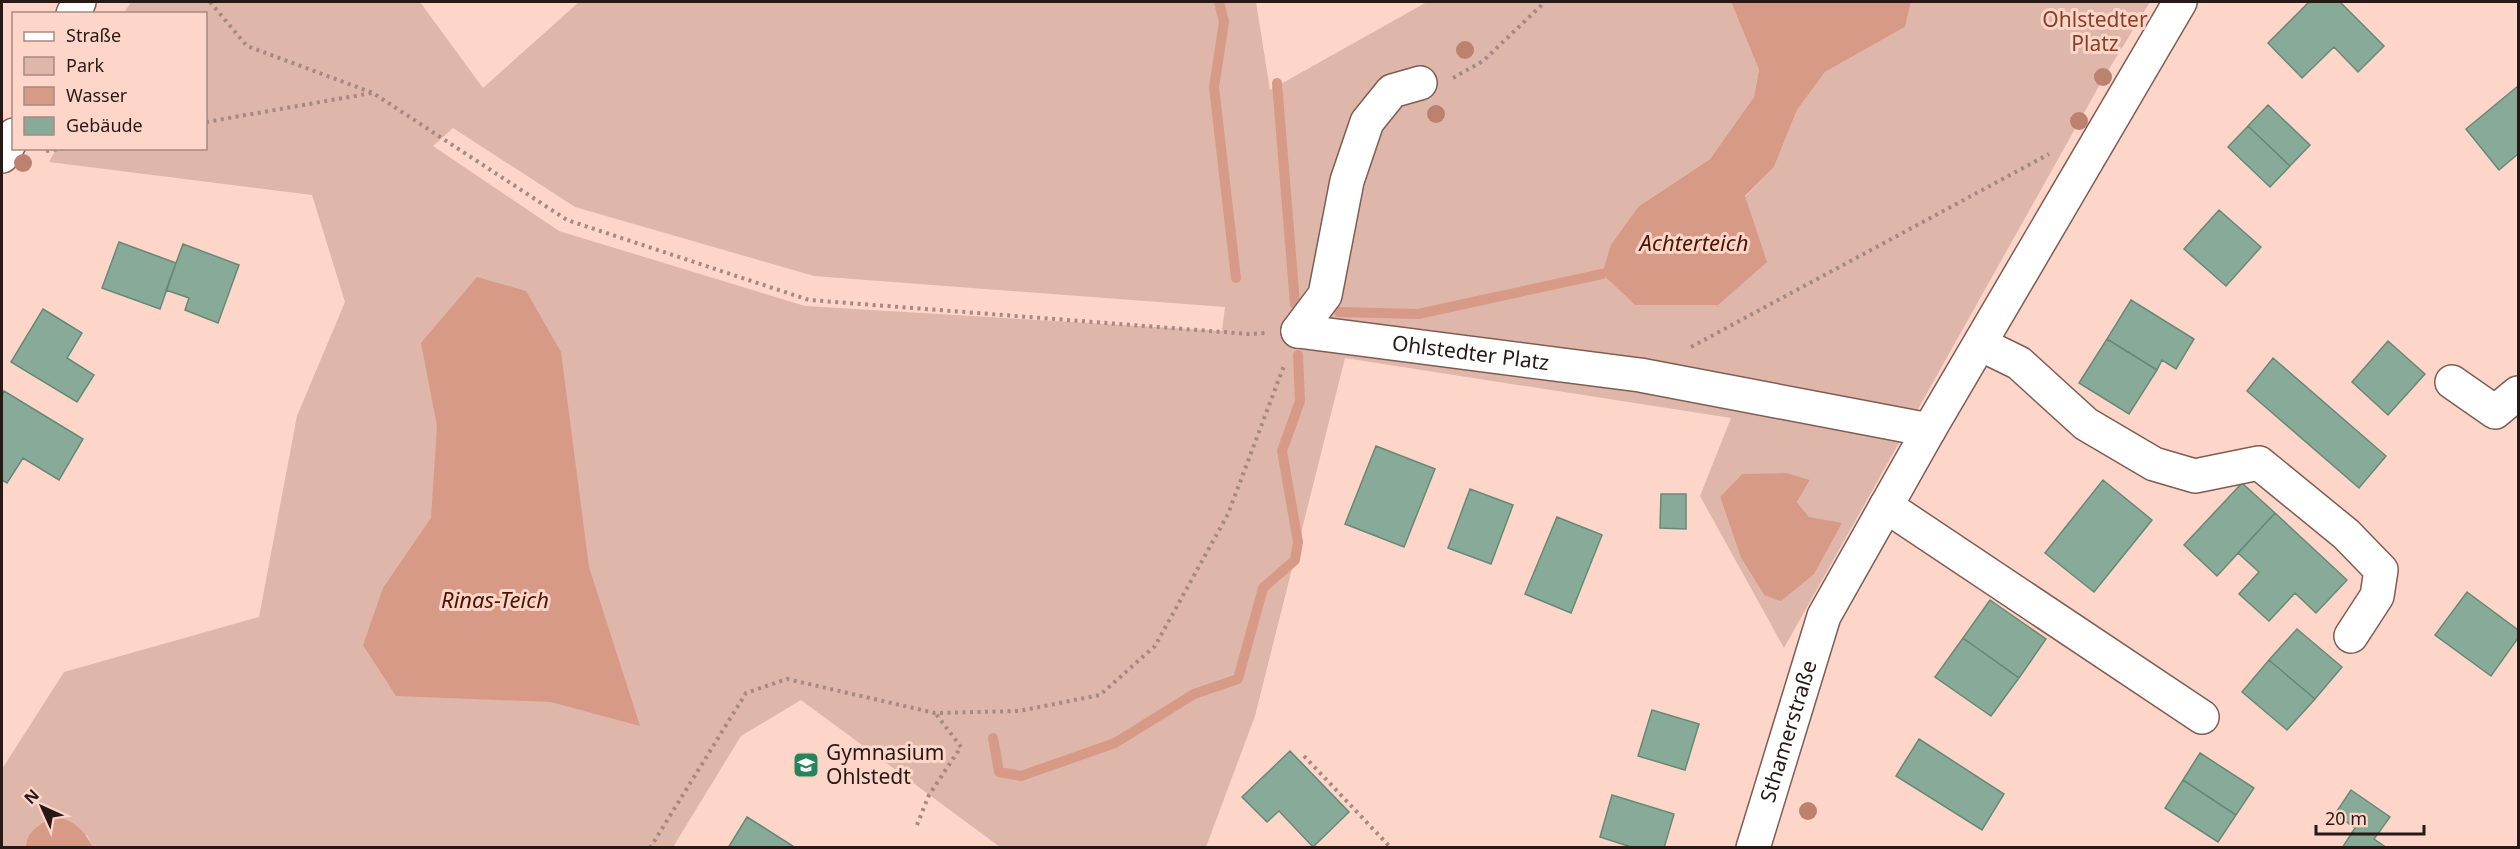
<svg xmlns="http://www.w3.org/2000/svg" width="2520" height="849" viewBox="0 0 2520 849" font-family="'Noto Sans',sans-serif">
	<rect width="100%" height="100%" fill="#fdd6c9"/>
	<path fill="#dfb6aa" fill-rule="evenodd" d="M131 2H420L483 88 579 2H1256L1270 90 1427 2H1731L1759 70 1754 97 1710 159 1639 206 1602 274 1635 305H1718L1745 197 1774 167 1797 110 1825 72 1905 27 1911 2H2150L2103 79 1784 648 1700 496 1731 418 1345 358 1255 716 1206 847H1000L801 700 741 736 673 847H93L87 835 26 842V847H2V769L64 672 259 617 297 416 345 302 312 195 49 162 56 149 206 148V14L124 13ZM453 128 575 207 814 276 1225 307 1222 331 805 306 559 231 433 146ZM1742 474 1810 480 1797 502 1809 517 1764 595 1741 558 1720 497Z"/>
	<path fill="#d79a86" d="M1731 2H1911L1905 27 1825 72 1797 110 1774 167 1745 196 1767 262 1718 305H1635L1602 274 1611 245 1639 206 1710 159 1754 97 1759 70Z
		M477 277 526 291 561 352 589 567 640 726 551 702 396 696 363 645 383 588 431 518 437 426 421 343Z
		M1786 473 1810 480 1797 502 1809 517 1842 523 1814 574 1781 601 1764 595 1741 558 1720 497 1742 474Z
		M54 817C72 818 85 831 93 847H26C26 832 41 823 54 817Z"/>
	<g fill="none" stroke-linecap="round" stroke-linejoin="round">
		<path stroke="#d79a86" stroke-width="10" d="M1219 2 1224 22 1214 87 1236 278
			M1277 83 1295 304
			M1339 312 1418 314 1602 274
			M993 738 999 772 1021 776 1115 743 1194 694 1238 679 1263 588 1295 560 1298 542 1282 451 1300 401 1298 355"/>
	</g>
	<path fill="#87ab98" stroke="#668976" stroke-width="1.5" d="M2309 2H2340L2384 46 2358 72 2334 47 2302 78 2268 43Z
		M2518 86V154L2499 170 2466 129Z
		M2268 105 2310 145 2290 166 2248 126Z
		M2248 126 2290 166 2270 187 2228 147Z
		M2219 210 2261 247 2226 286 2184 249Z
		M119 242 176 263 160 309 102 288Z
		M183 244 239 265 218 323 185 310 189 298 166 290Z
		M2131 300 2194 339 2176 369 2162 360 2157 370 2107 339Z
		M43 309 82 333 67 358 94 375 77 402 11 362Z
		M2107 339 2157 370 2129 414 2079 383Z
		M2388 341 2425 374 2388 415 2352 382Z
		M2273 358 2386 456 2359 488 2247 391Z
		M4 391 83 439 59 480 23 458 7 483 2 480V396Z
		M1376 446 1435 469 1404 547 1345 524Z
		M2103 480 2152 520 2094 592 2045 553Z
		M2242 483 2275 513 2217 576 2184 545Z
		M1470 489 1513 505 1491 564 1448 548Z
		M1661 494H1686V529L1660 528Z
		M2275 513 2347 580 2316 613 2295 593 2269 621 2239 594 2259 572 2238 553Z
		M1557 517 1602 535 1571 613 1525 594Z
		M2467 592 2518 630V638L2491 676 2435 635Z
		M1990 600 2046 639 2019 678 1963 638Z
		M2297 629 2342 667 2315 699 2269 660Z
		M1963 638 2019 678 1991 716 1935 677Z
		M2269 660 2315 699 2287 730 2242 692Z
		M1652 710 1699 724 1685 770 1638 756Z
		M1919 739 2004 794 1982 830 1896 776Z
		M1290 751 1349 812 1313 847 1279 811 1267 822 1242 797Z
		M2200 753 2254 788 2236 815 2183 780Z
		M2183 780 2236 815 2218 842 2165 808Z
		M2351 790 2390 817 2374 839 2387 848H2342L2355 828 2335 814Z
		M1612 795 1674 814 1664 848H1634L1600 837Z
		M747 817 796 848H728Z"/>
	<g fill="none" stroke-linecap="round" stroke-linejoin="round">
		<g stroke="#7f5d52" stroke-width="36">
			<g id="minor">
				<path d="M73 14 79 2"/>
				<path d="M2 156 14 135"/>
				<path id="s1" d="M1298 331 1640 375 1929 430"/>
				<path d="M1298 331 1325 295 1347 181 1367 122 1392 91 1420 83"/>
				<path d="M1980 344 2019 363 2086 424 2154 464 2195 476 2259 463 2346 534 2381 570 2377 596 2351 636"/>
				<path d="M2452 382 2495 412 2518 393"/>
				<path d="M1886 506 2202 717"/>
				<path id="s2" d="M1753 848 1824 616 1929 430 2180 2"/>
			</g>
		</g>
		<path stroke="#a68980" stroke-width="4" stroke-dasharray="3 4.5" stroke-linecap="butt" d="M210 2 247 46 373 93 567 220 809 300 1249 334 1265 333
			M1453 78 1483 61 1545 2
			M206 122 372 93
			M46 151 66 148
			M1691 347 2049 154
			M1304 756 1391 848
			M917 825 929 795 961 747 936 714
			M650 848 746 693 787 679 935 713 1019 711 1100 695 1155 646 1228 514 1285 363"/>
		<use href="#minor" stroke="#fff" stroke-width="33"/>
	</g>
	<g fill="#bd826f">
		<circle cx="1465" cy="50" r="9"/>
		<circle cx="2103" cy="77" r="9"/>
		<circle cx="1436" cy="114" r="9"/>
		<circle cx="2079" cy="121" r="9"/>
		<circle cx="23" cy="163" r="9"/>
		<circle cx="1808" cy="811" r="9"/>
	</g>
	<defs>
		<g id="school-square" transform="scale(1.35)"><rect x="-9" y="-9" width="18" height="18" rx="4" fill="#24845c" stroke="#fdd6c9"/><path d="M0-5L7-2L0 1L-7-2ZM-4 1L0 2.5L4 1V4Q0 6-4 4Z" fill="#fff"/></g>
	</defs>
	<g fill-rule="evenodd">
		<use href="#school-square" x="806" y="765"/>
	</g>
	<g text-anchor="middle" stroke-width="6" stroke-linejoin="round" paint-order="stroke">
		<g font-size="21" fill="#893e26" stroke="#fdd6c9">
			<text x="2095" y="27">Ohlstedter<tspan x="2095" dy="24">Platz</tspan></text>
		</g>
		<g font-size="21" fill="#271915" stroke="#fdd6c9">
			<text dy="7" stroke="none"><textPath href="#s1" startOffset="174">Ohlstedter Platz</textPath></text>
			<text dy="7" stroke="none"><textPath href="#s2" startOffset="122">Sthamerstraße</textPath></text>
		</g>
		<g font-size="21" fill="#271915" stroke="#fdd6c9" text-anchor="start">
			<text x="826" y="760">Gymnasium<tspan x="826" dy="24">Ohlstedt</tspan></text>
		</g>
		<g font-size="22" font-style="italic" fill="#4b1403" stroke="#fdd6c9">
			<text x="1694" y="251">Achterteich</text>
			<text x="495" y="608">Rinas-Teich</text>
		</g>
	</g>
	<rect width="2520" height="849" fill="none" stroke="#271915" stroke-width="6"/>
	<rect x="12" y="12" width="195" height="138" fill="#fdd6c9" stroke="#a78a81" stroke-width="1.5"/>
	<rect x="24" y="32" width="30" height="9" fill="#ffffff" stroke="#a78a81" stroke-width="1.5"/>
	<text x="66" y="42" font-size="18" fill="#271915">Straße</text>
	<rect x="24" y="57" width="30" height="18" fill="#dfb6aa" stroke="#a78a81" stroke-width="1.5"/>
	<text x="66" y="72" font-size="18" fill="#271915">Park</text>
	<rect x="24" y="87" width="30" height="18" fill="#d79a86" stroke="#a78a81" stroke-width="1.5"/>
	<text x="66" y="102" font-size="18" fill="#271915">Wasser</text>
	<rect x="24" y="117" width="30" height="18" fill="#87ab98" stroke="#a78a81" stroke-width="1.5"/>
	<text x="66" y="132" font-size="18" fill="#271915">Gebäude</text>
	<g transform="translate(42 807) rotate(315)" stroke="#fdd6c9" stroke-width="4.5" paint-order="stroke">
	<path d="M0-4.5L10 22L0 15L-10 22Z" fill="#271915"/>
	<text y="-9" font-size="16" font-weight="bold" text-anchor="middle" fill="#271915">N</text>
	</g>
	<path d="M2316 825v9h108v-9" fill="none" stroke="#271915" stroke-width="3"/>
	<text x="2325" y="825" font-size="18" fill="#271915" stroke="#fdd6c9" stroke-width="4.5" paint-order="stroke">20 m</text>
</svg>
